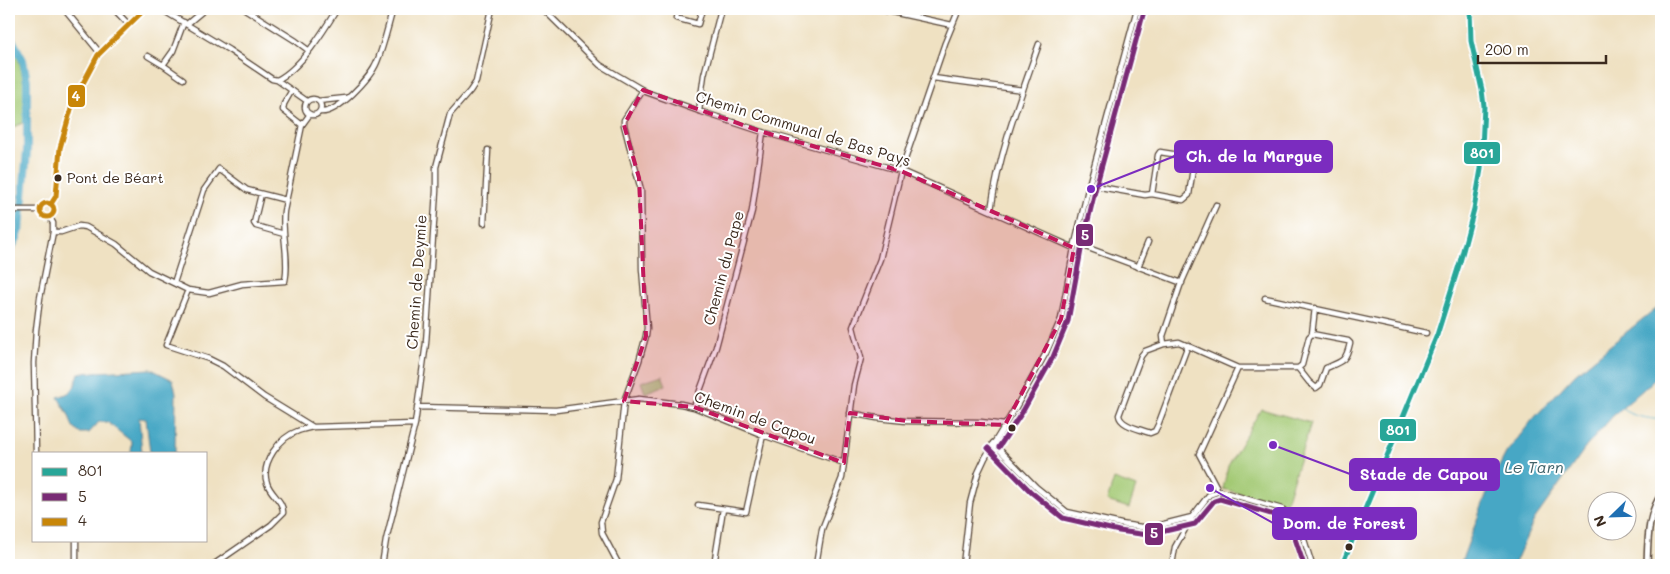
<svg xmlns="http://www.w3.org/2000/svg" width="1670" height="574" viewBox="0 0 1670 574" font-family="Mali,sans-serif">
	<rect width="100%" height="100%" fill="#fff"/>
	<filter id="ink" filterUnits="userSpaceOnUse"><feTurbulence type="fractalNoise" baseFrequency=".02" numOctaves="2"/><feDisplacementMap in="SourceGraphic" scale="10" xChannelSelector="R" yChannelSelector="G"/><feConvolveMatrix kernelMatrix="1 2 1 2 8 2 1 2 1" color-interpolation-filters="sRGB"/></filter>
	<filter id="wash" filterUnits="userSpaceOnUse"><feTurbulence type="fractalNoise" baseFrequency=".0096" numOctaves="4" result="noise"/><feDisplacementMap in="SourceGraphic" scale="20" xChannelSelector="R" yChannelSelector="G"/><feGaussianBlur stdDeviation="1.12" result="paint"/><feColorMatrix in="noise" values="0 0 0 0 0 0 0 0 0 0 0 0 0 0 0 0 0 1.4 0 .05"/><feComposite in="paint" operator="in"/></filter>
	<g filter="url(#wash)">
		<rect width="100%" height="100%" fill="#efe1c2"/>
		<path fill="#a3c973" stroke="#6f7a48" d="M9 39C26 68 24 89 25 122L9 129Z
			M662 375 666 385 645 393 641 382Z
			M1261 409 1311 423 1285 505 1223 489 1228 466Z
			M1114 479 1136 487 1129 508 1107 501Z"/>
		<path fill="#46a7c5" stroke="#406872" d="M1661 304V374L1612 417 1586 447 1534 520 1514 565H1460L1491 482 1506 453 1533 419 1575 374Z
			M151 369 173 380 176 393 175 453H150L146 419 139 418 142 453H131L132 442 107 422H99L89 433H79C68 423 73 422 67 412 64 407 61 403 58 397 74 392 74 389 79 373Z"/>
		<g fill="none" stroke-linecap="round" stroke-linejoin="round">
			<path stroke="#46a7c5" stroke-width="1" d="M1622 409C1632 417 1648 418 1661 420"/>
			<path stroke="#46a7c5" stroke-width="8" d="M9 34 23 60 27 81V151L20 229 17 238 9 252"/>
		</g>
	</g>
	<g filter="url(#ink)">
		<g fill="none" stroke-linecap="round" stroke-linejoin="round">
			<g stroke="#564537" stroke-width="7">
				<path id="minor" d="M64 9 100 53
					M114 9 129 25
					M161 9 229 50 272 79 277 80C301 68 323 32 337 9
					M245 9 296 41 308 50
					M543 9 600 65 646 92 699 111 763 132 901 171 1074 248
					M678 9 676 18 698 24 702 9
					M878 9 952 25
					M187 24 205 9
					M148 56 163 65
					M933 78 1023 90
					M183 79 163 65 173 51 184 22
					M277 80 307 101
					M292 90 284 104 283 110 302 125
					M305 107a8 8 0 1 1 16 0a8 8 0 1 1-16 0Z
					M318 101 346 98
					M699 111 704 75 721 9
					M320 112C338 114 371 77 377 62 384 45 388 26 393 9
					M1089 185 1145 195 1152 194 1183 200 1189 195 1194 161 1191 157 1160 152 1158 155 1152 194
					M261 194 254 223 256 226 284 234
					M40 210a7 7 0 1 1 14 0a7 7 0 1 1-14 0Z
					M51 204 56 196 60 148 73 102 98 55 145 9
					M9 210H40
					M991 210C999 153 1020 98 1039 44
					M484 223 488 150
					M53 232H61L79 226 86 227 116 244 149 271 188 290 166 345 209 359 223 366 264 397 313 427 415 424
					M1075 243 1182 283
					M1138 267 1148 242
					M174 283 204 190 219 169 247 190 286 200
					M188 290 209 293 242 284 285 281C290 259 281 233 284 211L302 125 310 114
					M1265 298 1426 333
					M1164 344 1163 336 1180 286 1216 205
					M1188 345 1158 425 1155 431 1150 433C1141 429 1120 426 1119 415L1141 356 1145 351 1164 344 1179 342 1238 368
					M1298 368 1309 382 1316 388 1320 385 1326 368C1343 361 1346 361 1350 343L1348 341 1312 334
					M417 407 556 410 639 399 681 404 694 407 763 435 844 463
					M694 407 716 347 752 211 763 132
					M850 413 877 418 906 421 981 422 1005 425
					M993 443 1036 487 1067 512 1121 524 1148 528 1192 517 1209 495 1220 491 1282 509 1297 522 1301 530 1312 565
					M36 453 34 363 36 330 40 298 53 232V223L49 216
					M1217 491 1216 486 1199 454 1238 368H1298L1302 365 1309 337 1312 334 1315 308
					M698 505 746 512 763 435
					M76 540V565
					M213 565 271 525 283 513C284 501 270 494 267 483 260 463 280 437 298 431 303 429 308 428 313 427
					M382 565 386 540 415 424 426 343 436 191V167L450 114 470 91 476 82 492 9
					M619 565 602 533 601 522 616 479 624 401 639 361 646 336 647 328 642 269 641 190 624 125V120L643 90
					M714 565 723 509
					M816 565 822 529 842 478 854 385 861 358 853 327 880 259 901 171 945 43 959 9
					M963 565 970 503 978 473 985 458 1016 407 1046 353 1061 319 1074 248 1089 185 1137 9
					M1172 565 1175 547 1192 517"/>
			</g>
			<g stroke="#564537" stroke-width="8">
				<path id="major" d="M1342 565 1437 335 1460 262 1474 209 1481 169 1484 106 1482 90 1471 41 1470 9
					M1647 565C1648 541 1647 516 1661 495"/>
			</g>
			<use href="#minor" stroke="#fff" stroke-width="4.5"/>
			<use href="#major" stroke="#fff" stroke-width="5"/>
			<g stroke="#fff" stroke-width="9">
				<path id="bus-1" d="M1342 565 1437 335 1460 262 1474 209 1481 169 1484 106 1482 90 1471 41 1470 9"/>
			</g>
			<g stroke="#fff" stroke-width="9">
				<path id="bus-2" d="M999 447 1023 411 1053 357 1068 321 1081 250 1096 187 1144 11
					M988 448 1031 492 1063 518 1119 531 1148 535 1195 524 1214 501 1220 499 1278 516 1291 527 1304 565"/>
			</g>
			<g stroke="#fff" stroke-width="9">
				<path id="bus-3" d="M40 210a7 7 0 1 1 14 0a7 7 0 1 1-14 0Z
					M51 204 56 196 60 148 73 102 98 55 145 9"/>
			</g>
			<use href="#bus-1" stroke="#28a698" stroke-width="5"/>
			<use href="#bus-2" stroke="#792b75" stroke-width="5"/>
			<use href="#bus-3" stroke="#c88608" stroke-width="5"/>
		</g>
	</g>
	<path fill="#c2185b" fill-opacity="0.2" stroke="#c2185b" stroke-width="4" stroke-dasharray="10 6" stroke-linejoin="round" d="M643 90 763 132 901 171 1074 248 1061 319 1005 425 906 421 850 413 844 463 694 407 624 401 646 336 639 178 624 125Z"/>
	<g fill="#3b2a1e" stroke="#fff" stroke-width="2">
		<circle cx="58" cy="178" r="4.5"/>
		<circle cx="1012" cy="428" r="4.5"/>
		<circle cx="1349" cy="547" r="4.5"/>
	</g>
	<g text-anchor="middle" stroke-width="4" stroke-linejoin="round" paint-order="stroke">
		<g font-size="14" fill="#3b2a1e" stroke="#fff" text-anchor="start">
			<text x="67" y="183">Pont de Béart</text>
		</g>
		<g font-size="15" fill="#3b2a1e" stroke="#fff">
			<text transform="translate(803 129) rotate(17)" y="5">Chemin Communal de Bas Pays</text>
			<text transform="translate(724 268) rotate(-75)" y="5">Chemin du Pape</text>
			<text transform="translate(417 282) rotate(-86)" y="5">Chemin de Deymie</text>
			<text transform="translate(755 418) rotate(20)" y="5">Chemin de Capou</text>
		</g>
		<g font-size="16" font-style="italic" fill="#406269" stroke="#fff">
			<text x="1534" y="473">Le Tarn</text>
		</g>
	</g>
	<path fill="none" stroke="#7b2cbf" stroke-width="2" d="M1091 189L1175 156M1273 445L1350 474M1210 488L1273 523"/>
	<g fill="#7b2cbf" stroke="#fff" stroke-width="2">
		<circle cx="1091" cy="189" r="5"/>
		<circle cx="1273" cy="445" r="5"/>
		<circle cx="1210" cy="488" r="5"/>
	</g>
	<g fill="#7b2cbf" stroke="#7b2cbf" stroke-width="2">
		<rect x="1175" y="141" width="157" height="31" rx="5"/>
		<rect x="1350" y="459" width="149" height="31" rx="5"/>
		<rect x="1273" y="508" width="143" height="31" rx="5"/>
	</g>
	<g font-size="16" text-anchor="middle" font-weight="bold" fill="#fff">
		<text x="1254" y="162">Ch. de la Margue</text>
		<text x="1424" y="480">Stade de Capou</text>
		<text x="1344" y="529">Dom. de Forest</text>
	</g>
	<g stroke="#fff" stroke-width="2">
		<rect x="67" y="84" width="19" height="24" rx="5" fill="#c88608"/>
		<rect x="1463" y="141" width="38" height="24" rx="5" fill="#28a698"/>
		<rect x="1075" y="223" width="19" height="24" rx="5" fill="#792b75"/>
		<rect x="1379" y="418" width="38" height="24" rx="5" fill="#28a698"/>
		<rect x="1144" y="522" width="20" height="24" rx="5" fill="#792b75"/>
	</g>
	<g font-size="14" text-anchor="middle" font-weight="bold" fill="#fff">
		<text x="76" y="101">4</text>
		<text x="1482" y="158">801</text>
		<text x="1085" y="240">5</text>
		<text x="1398" y="435">801</text>
		<text x="1154" y="538">5</text>
	</g>
	<rect width="1670" height="574" fill="none" stroke="#fff" stroke-width="30"/>
	<rect x="32" y="452" width="175" height="90" fill="#ffffff" stroke="#b1aaa5"/>
	<rect x="42" y="468" width="25" height="8" fill="#28a698" stroke="#b1aaa5"/>
	<text x="78" y="476" font-size="15" fill="#3b2a1e">801</text>
	<rect x="42" y="493" width="25" height="8" fill="#792b75" stroke="#b1aaa5"/>
	<text x="78" y="502" font-size="15" fill="#3b2a1e">5</text>
	<rect x="42" y="518" width="25" height="8" fill="#c88608" stroke="#b1aaa5"/>
	<text x="78" y="526" font-size="15" fill="#3b2a1e">4</text>
	<g transform="translate(1612 516) rotate(247)"><circle r="24" fill="#ffffff" stroke="#b1aaa5"/>
	<path d="M0-4L9 19L0 12L-9 19Z" fill="#1f6fb2"/>
	<text y="-8" font-size="14" font-weight="bold" text-anchor="middle" fill="#3b2a1e">N</text>
	</g>
	<path d="M1478 55v8h128v-8" fill="none" stroke="#3b2a1e" stroke-width="2.5"/>
	<text x="1485" y="55" font-size="15" fill="#3b2a1e" stroke="#ffffff" stroke-width="4" paint-order="stroke">200 m</text>
</svg>
